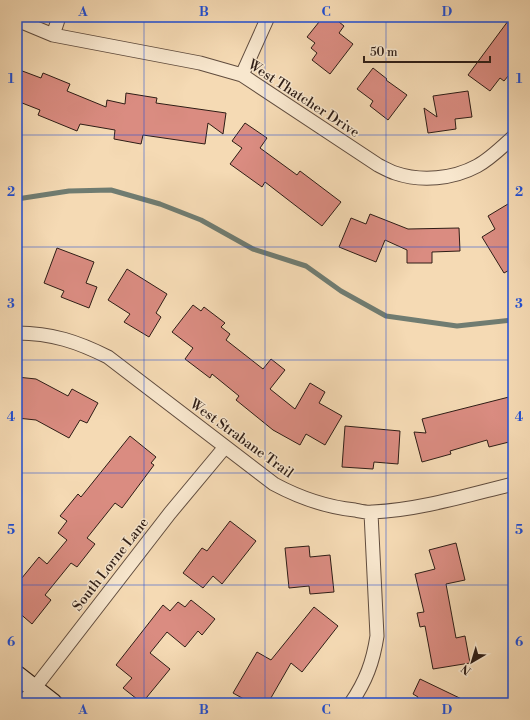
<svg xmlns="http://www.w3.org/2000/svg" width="530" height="720" viewBox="0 0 530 720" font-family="'Libre Bodoni',serif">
	<rect width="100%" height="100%" fill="#f5dab4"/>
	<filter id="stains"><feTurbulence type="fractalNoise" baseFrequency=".005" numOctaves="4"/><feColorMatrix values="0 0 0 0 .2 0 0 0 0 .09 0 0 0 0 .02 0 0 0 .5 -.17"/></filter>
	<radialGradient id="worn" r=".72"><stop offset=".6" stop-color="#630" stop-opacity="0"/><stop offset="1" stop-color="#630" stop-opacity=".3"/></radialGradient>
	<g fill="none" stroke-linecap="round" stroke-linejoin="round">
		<path stroke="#707c71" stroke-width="5" d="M17 199 69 191 111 190 160 204 201 220 253 249 306 266 341 291 386 316 457 326 513 320"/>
	</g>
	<path fill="#da8c81" stroke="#2e1d16" d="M323 17H333L344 26 339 33 353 44 330 74 312 60 317 53 311 48 315 43 307 37Z
		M511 17H513V70L504 81 500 78 490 91 468 75Z
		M373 68 387 79 386 80 407 95 388 120 370 106 373 101 357 89Z
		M17 69 41 78 43 73 70 84 67 91 106 107 107 100 125 104 126 93 157 98 156 103 226 113 223 134 208 123 205 144 143 135 141 144 114 139 115 130 80 124 77 131 38 115 40 110 17 101Z
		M468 91 472 117 455 119 456 129 428 133 424 108 437 117 433 96Z
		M245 123 267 138 260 148 297 175 300 171 341 202 322 226 265 182 262 187 230 164 242 148 232 141Z
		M513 201V268L504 273 482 237 495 229 488 216Z
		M370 214 408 229 459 228 460 251 432 252V263H407V250L385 240 376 262 339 247 351 218 366 224Z
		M57 248 94 262 86 283 97 287 89 308 61 297 64 291 44 283Z
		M127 269 167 294 156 313 161 317 149 337 124 322 130 314 108 300Z
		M193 305 201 311 204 307 225 323 221 327 230 334 226 340 263 369 271 359 285 370 270 389 295 409 310 383 325 392 319 403 342 416 325 445 306 434 300 445 273 430 236 400 239 396 212 374 210 378 185 359 193 348 172 332Z
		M17 377 36 379 68 396 72 389 98 403 87 423 80 420 69 438 36 420 17 418Z
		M513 396V441L489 447 487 440 450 451 451 454 422 462 414 432 426 433 422 419Z
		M345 426 400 431 398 464 374 462 373 469 342 467Z
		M130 436 156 457 151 463 154 465 122 508 115 503 87 538 95 544 77 567 71 563 45 595 51 600 32 624 17 611V584L39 557 47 564 67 540 58 533 67 521 60 516 78 494 81 497Z
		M230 521 256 541 222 584 213 576 203 588 183 573 202 548 207 551Z
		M456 543 465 580 446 584 456 638 465 636 470 663 433 669 425 626 420 627 417 613 424 612 415 574 435 569 429 550Z
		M309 546 310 557 330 555 334 592 310 594 309 586 289 588 285 548Z
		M191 600 215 619 202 635 198 631 185 647 167 632 150 653 170 669 142 703 123 688 132 678 116 665 163 605 170 611 178 602 185 607Z
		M314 607 338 626 302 672 291 663 268 703H251L233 693 257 652 271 660Z
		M420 679 470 703H416L418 697 413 694Z"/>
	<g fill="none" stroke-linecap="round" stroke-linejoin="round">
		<g stroke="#604c3e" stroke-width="15">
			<path id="minor" d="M17 20 53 35 200 63 242 75 378 165C384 168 389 171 395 173 421 182 453 179 477 166 490 159 502 147 513 137
				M53 35 59 17
				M242 75 268 17
				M17 333C52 333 78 342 108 357L274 484C300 498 326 507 355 510 360 511 367 513 373 512 419 510 468 495 513 484
				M23 703 170 513 225 447
				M351 703C366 681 373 662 377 636L371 513"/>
		</g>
		<g stroke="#2e1d16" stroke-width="20">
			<path id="secondary" d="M17 675 53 703"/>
		</g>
		<use href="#minor" stroke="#f8e7ce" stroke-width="13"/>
		<use href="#secondary" stroke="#f8e7ce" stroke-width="18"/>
	</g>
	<path fill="none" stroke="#1d4ed8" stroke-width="1" stroke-opacity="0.55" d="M144 17V703M265 17V703M386 17V703M17 135H513M17 247H513M17 360H513M17 473H513M17 585H513"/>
	<g text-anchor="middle" stroke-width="3" stroke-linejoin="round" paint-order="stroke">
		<g font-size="14" fill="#2e1d16" stroke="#f8e7ce">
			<text transform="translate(304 98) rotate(33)" y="5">West Thatcher Drive</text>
			<text transform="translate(242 438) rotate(36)" y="5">West Strabane Trail</text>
			<text transform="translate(110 564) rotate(-52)" y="5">South Lorne Lane</text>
		</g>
	</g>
	<rect width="530" height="720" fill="none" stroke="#f5dab4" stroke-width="44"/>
	<g transform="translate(472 662) rotate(218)" stroke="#f8e7ce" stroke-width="3" paint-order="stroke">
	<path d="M0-3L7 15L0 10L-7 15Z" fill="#2e1d16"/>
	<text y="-6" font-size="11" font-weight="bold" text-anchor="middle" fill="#2e1d16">N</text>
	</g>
	<path d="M364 56v6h126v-6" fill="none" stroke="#2e1d16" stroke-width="2"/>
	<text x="370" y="56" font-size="12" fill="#2e1d16" stroke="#f8e7ce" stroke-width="3" paint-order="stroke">50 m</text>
	<rect x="22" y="22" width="486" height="676" fill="none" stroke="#1d4ed8" stroke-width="1.5"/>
	<g font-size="13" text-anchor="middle" font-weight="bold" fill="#1d4ed8">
		<text x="83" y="16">A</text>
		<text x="204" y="16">B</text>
		<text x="326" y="16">C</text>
		<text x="447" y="16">D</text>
		<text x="11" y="83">1</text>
		<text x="519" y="83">1</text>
		<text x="11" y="196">2</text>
		<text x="519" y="196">2</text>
		<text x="11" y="308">3</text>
		<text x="519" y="308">3</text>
		<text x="11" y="421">4</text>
		<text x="519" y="421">4</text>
		<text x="11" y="534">5</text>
		<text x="519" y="534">5</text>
		<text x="11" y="646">6</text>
		<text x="519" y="646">6</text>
		<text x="83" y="714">A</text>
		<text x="204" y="714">B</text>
		<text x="326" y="714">C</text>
		<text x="447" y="714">D</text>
	</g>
	<rect width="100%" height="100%" filter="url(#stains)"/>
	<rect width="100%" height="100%" fill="url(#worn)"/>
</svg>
